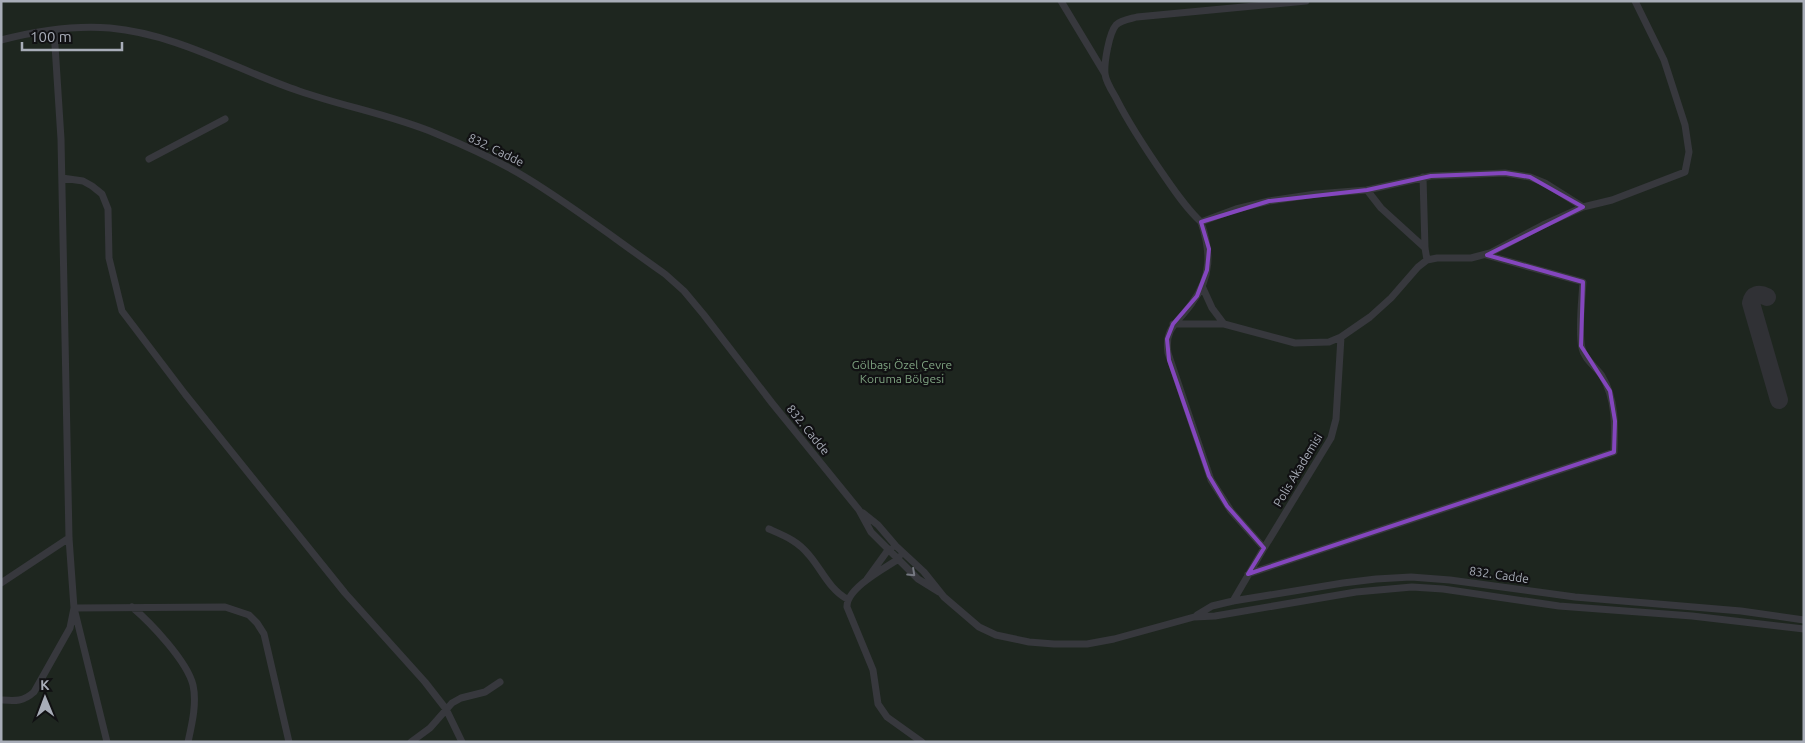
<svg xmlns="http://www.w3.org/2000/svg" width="1805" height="743" viewBox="0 0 1805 743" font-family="Ubuntu,sans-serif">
	<rect width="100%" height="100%" fill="#161618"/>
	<path fill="#1e261f" d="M1 1H1804V742H1Z"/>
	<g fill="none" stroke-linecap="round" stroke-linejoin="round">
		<path stroke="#303135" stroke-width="18" d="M1767 297C1759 293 1753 294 1751 303L1779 400"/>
		<path stroke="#37383d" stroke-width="7" d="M1061 1 1105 74
			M54 30 61 139 69 538 74 608 107 742
			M1 40C36 31 74 25 110 28 177 34 237 70 299 91 345 107 392 115 437 134 466 146 497 160 525 177 573 206 618 241 665 274L684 291 704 315 772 403 859 510 871 532 918 579 939 592
			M149 159 225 119
			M1423 177 1425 248 1427 260
			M62 178 83 181 92 186 102 194 108 209 109 258 122 311 185 394 345 593 425 682 446 709 462 742
			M1367 190 1381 208 1425 248
			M1201 222 1236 209 1269 201 1316 194 1367 190 1431 176 1505 173 1530 177 1545 183 1583 207 1612 200 1685 172 1689 152 1685 125 1664 60 1635 1
			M1201 222C1187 209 1176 193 1165 177 1147 151 1130 126 1116 98 1112 91 1106 82 1105 74 1104 63 1109 33 1116 25 1121 20 1130 19 1137 17L1306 1
			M1201 222C1211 252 1212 276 1192 303 1179 322 1164 327 1168 353L1211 480 1231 511 1264 548
			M1202 286 1212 308 1224 324
			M1173 324H1224L1295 343 1329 342 1341 337 1370 317 1391 298 1418 267 1427 260 1437 258H1471L1490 253 1543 225 1583 207
			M863 513 878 525 896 546 924 572 944 597 979 627 996 635 1029 642 1054 644H1087L1114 639 1194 617 1215 616 1356 592 1412 587 1443 589 1559 606 1692 616 1804 629
			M769 529C785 536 798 541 809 555 822 570 829 589 847 599
			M899 557 897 560C883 569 846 589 847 607L873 670 878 704 887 717 922 742
			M1248 574 1614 452C1615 426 1616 399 1602 376 1596 367 1584 359 1582 348 1578 332 1582 299 1583 282L1486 255
			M867 579 888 550 891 549
			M1 583 69 538
			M1233 601 1264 548 1331 438 1336 419 1341 337
			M132 607C151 623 187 661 193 685 197 703 192 724 188 742
			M1197 615 1212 606 1233 601 1343 583 1376 579 1411 577 1450 580 1575 597 1741 611 1804 620
			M1 700C15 701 23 702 34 692L70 628 74 608 225 607 249 615 257 623 264 634 289 742
			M411 742 430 728 452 703 461 698 485 692 500 682"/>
	</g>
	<defs><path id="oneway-chevron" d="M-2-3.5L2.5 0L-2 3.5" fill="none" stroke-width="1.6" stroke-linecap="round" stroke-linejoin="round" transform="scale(1.25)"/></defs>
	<use stroke="#757881" href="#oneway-chevron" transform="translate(912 573) rotate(43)"/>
	<path fill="none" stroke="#8446be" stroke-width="4" stroke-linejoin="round" d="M1505 173 1530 177 1583 207 1487 255 1583 282 1581 346 1610 391 1615 421 1614 452 1248 574 1264 548 1227 506 1209 476 1169 360 1167 339 1173 324 1197 296 1207 270 1209 249 1201 222 1269 201 1367 190 1431 176Z"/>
	<g text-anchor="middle" stroke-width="4.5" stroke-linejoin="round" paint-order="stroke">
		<g font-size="12" fill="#a8adb8" stroke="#111113">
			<text transform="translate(496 150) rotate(26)" y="4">832. Cadde</text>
			<text transform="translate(808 430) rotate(51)" y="4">832. Cadde</text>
			<text transform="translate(1298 470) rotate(-59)" y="4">Polis Akademisi</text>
			<text transform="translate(1499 575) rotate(8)" y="4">832. Cadde</text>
		</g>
		<g font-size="12" fill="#7fa381" stroke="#111113">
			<text x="902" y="369">Gölbaşı Özel Çevre<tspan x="902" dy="14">Koruma Bölgesi</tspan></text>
		</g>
	</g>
	<rect width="1805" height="743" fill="none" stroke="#a8adb8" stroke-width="5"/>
	<g transform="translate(45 698) rotate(359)" stroke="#111113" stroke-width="4" paint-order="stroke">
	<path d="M0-4L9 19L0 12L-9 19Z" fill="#a8adb8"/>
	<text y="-8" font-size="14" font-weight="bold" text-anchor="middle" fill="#a8adb8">K</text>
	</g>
	<path d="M22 42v8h100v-8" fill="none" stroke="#a8adb8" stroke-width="2.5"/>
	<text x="30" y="42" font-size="15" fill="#a8adb8" stroke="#111113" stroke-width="4" paint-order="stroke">100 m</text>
</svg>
